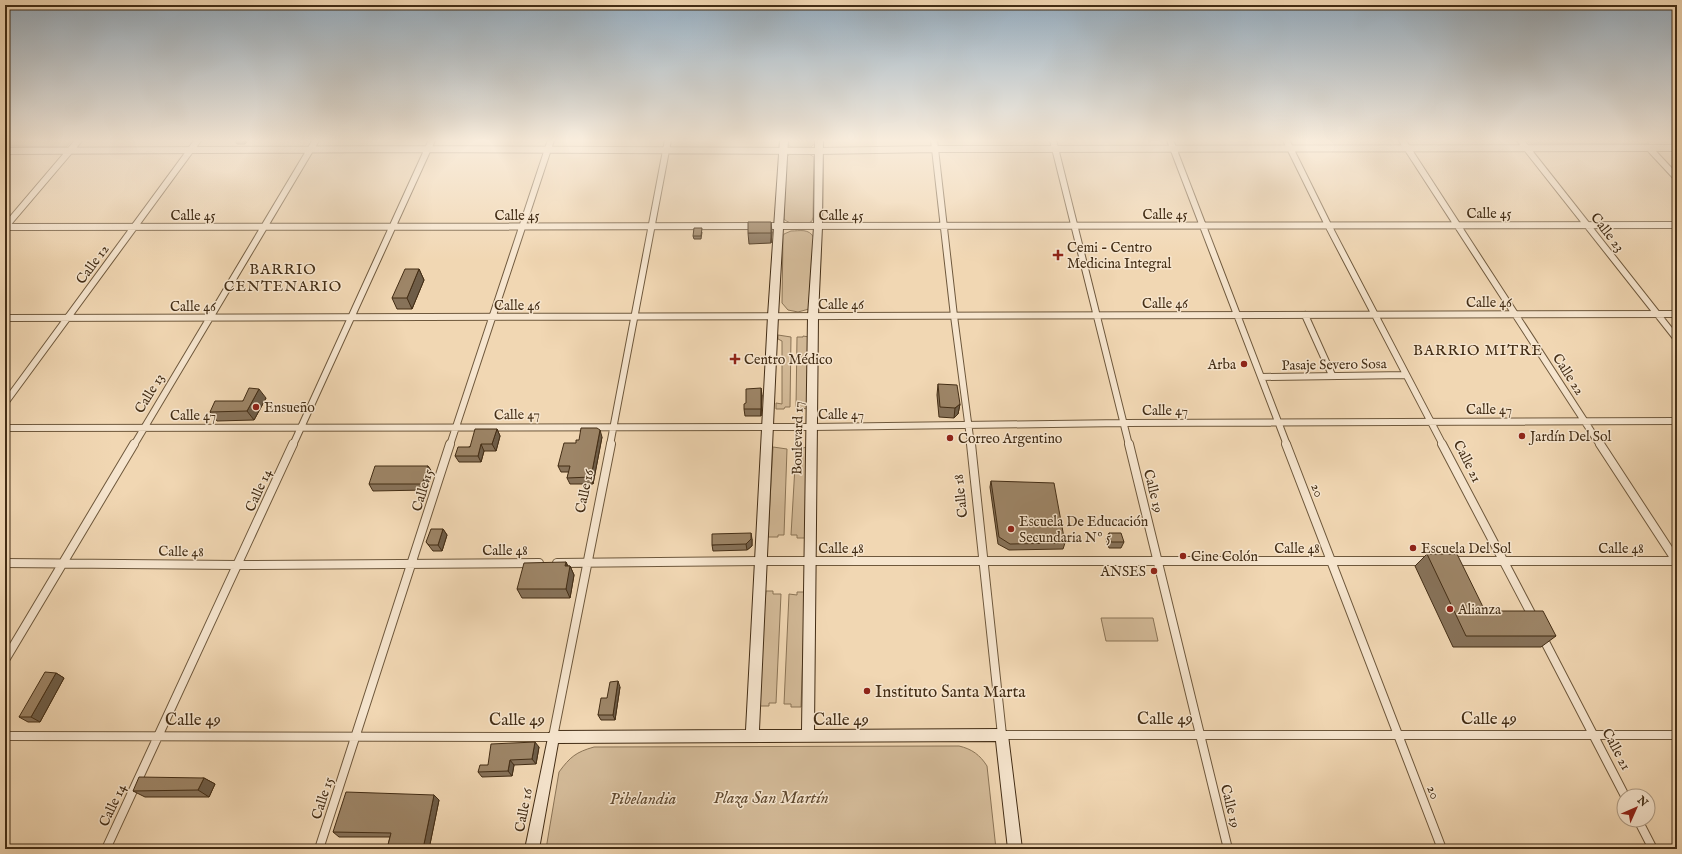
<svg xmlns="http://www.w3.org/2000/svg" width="1682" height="854" viewBox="0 0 1682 854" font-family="'IM FELL English',serif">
	<rect width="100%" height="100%" fill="#f1d7b3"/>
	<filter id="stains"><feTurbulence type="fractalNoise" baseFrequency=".005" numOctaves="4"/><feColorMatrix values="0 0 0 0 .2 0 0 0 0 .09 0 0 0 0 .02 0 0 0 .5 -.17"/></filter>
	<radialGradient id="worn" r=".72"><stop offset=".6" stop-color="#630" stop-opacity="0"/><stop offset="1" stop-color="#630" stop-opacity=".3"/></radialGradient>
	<path fill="#d3ba98" stroke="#8b7456" d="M5 140H72L66 147 5 146Z
		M788 140H815V143L811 147H792L789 146Z
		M1527 140H1646L1649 144 1529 143Z
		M790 154H809L814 157 813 217 812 221C806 226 789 225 784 219L786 158Z
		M791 231C800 231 809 228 814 238L809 309 798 312 788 310 782 303 783 236 784 234Z
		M778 335 791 337 790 407H785L784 409H776V403L782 404V341L778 339Z
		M803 336 809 337 807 409 796 407 797 337H803Z
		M773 447 787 449 784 535H778V537H768Z
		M808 447 806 538H797V535H791L796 449Z
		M766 591H773V594H781L776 703H769V706H759L761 641Z
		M797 592H805L801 707H791V704H784L789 594 797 595Z
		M1101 618H1153L1158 641H1106Z
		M959 746C972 749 980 755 987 766L996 849H546L559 772C570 757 576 752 594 747Z"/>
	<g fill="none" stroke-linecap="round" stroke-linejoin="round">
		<g stroke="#6e583c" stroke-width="8">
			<path id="minor-far1" d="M934 140 954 316 971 445
				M1053 140 1129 445
				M1170 140 1287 445
				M1286 140 1328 225 1443 445
				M1402 140 1600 445
				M1520 140 1677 339
				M1649 148 1677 178
				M5 151 427 149 818 151 935 149 1677 148
				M5 227 1677 225
				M5 227 79 140
				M1305 315 1332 375
				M5 318 1677 314
				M1261 377 1406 375
				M5 403 198 140
				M5 428 813 427 1124 423 1677 421
				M134 445 316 140
				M293 445 432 140
				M450 445 551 140
				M610 445 668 140"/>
		</g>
		<g stroke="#6e583c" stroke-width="10">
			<path id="minor" d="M971 444 1002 735H1677
				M1129 444 1228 849
				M1286 444 1442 849
				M1442 444 1534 619
				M1600 444 1677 562
				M1451 561H1677
				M5 563 238 565 539 563
				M557 563 760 561H1429
				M1542 636 1625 796
				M5 660 134 444
				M5 736 553 737 611 444
				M1638 820 1653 849
				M106 849 293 444
				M319 849 450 444"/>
		</g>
		<g stroke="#432d15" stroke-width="2">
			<path id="secondary" d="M780 140H788L778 316 759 730H802L808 316 814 227 815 140H823L822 227 818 316 814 730 1002 729 1006 731 1008 735 1022 849H1008L996 741 558 743 539 849H525L549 733 553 731 746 730 768 316Z"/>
		</g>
		<use href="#minor-far1" stroke="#f6e5ce" stroke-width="6"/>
		<use href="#minor" stroke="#f6e5ce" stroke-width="8"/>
		<use href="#secondary" fill="#f6e5ce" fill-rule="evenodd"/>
	</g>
	<path fill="#877259" stroke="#432d15" d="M235 140H248L245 144H237Z
		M702 232 701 239H694L693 236Z
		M772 232 771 243 749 244 748 233Z
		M419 269 424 280 412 309H397L392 298Z
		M938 384 960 404 958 414 954 418 939 417 937 395Z
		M762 395 761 416H745L744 409Z
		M266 398 254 420 217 421 210 412 243 401Z
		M497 429 500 436 496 451H484L481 462H459L455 456Z
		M602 437 593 484H570L567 478 569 472H561L558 466 576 443Z
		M428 466 432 472 426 490 373 491 369 484Z
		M991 481 1065 543 1063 549 1009 550 998 544 990 487Z
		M443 529 447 535 442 551H433L426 542Z
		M1109 533 1124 542 1121 548H1109L1106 539Z
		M752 539V546L747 550 713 551 712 545Z
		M1427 554 1485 611 1556 636 1541 647H1453L1415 566Z
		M566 562 568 566H570L574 575 570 598H522L517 589Z
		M56 673 64 678 40 722H28L19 717Z
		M620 687 615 720H601L598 715 607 698Z
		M539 747 536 764 514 765 512 776 482 777 478 772 488 765Z
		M204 778 215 784 209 797H145L133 791Z
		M434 795 439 800 429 849H387L390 837H339L333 832Z"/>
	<path fill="#6e5d48" stroke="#432d15" d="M243 140H248L245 144Z
		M771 222 772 232 771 243Z
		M419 269 424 280 412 309 407 298Z
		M761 388 762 395 761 416Z
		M259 389 266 398 254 420 247 411Z
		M960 404 958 414 954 418 955 408Z
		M497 429 500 436 496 451 492 444Z
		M600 430 602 437 593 484 591 477Z
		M481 444 484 451 481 462 478 456Z
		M428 466 432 472 426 490 422 484Z
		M443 529 447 535 442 551 438 545Z
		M751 533 752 539V546L747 550 746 544Z
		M566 562 569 570 570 566 574 575 570 598 566 589Z
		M56 673 64 678 40 722 31 717Z
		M618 681 620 687 615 720 613 715Z
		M535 742 539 747 536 764 532 759Z
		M510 760 514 765 512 776 508 771Z
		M204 778 215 784 209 797 198 790Z
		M434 795 439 800 429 849H423Z"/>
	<path fill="#9d8567" stroke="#432d15" d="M748 222H771V233H748Z
		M694 228H702L701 236H693Z
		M405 269H419L407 298H392Z
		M938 384 957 385 960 404 955 408 940 407Z
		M249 388 259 389 247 411 210 412 215 401H243Z
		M761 388V409H744V404L746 403V389Z
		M581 428H597L600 430 591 477 567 478 570 466H558L564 443H576V440H579Z
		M475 429H497L492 444H481L478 456H455L458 447H470Z
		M375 466H428L422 484H369Z
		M991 481 1054 483 1065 543 1010 544 999 537Z
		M431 529H443L438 545H429L426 542Z
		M751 533V539L746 544 712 545V534Z
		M1109 533H1121L1124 542H1111Z
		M1427 554H1457L1485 611H1543L1556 636H1466Z
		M566 562 565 566H570L566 589H517L524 563Z
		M45 672 56 673 31 717H19Z
		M618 681 613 715H598L601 698H607L610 682Z
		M535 742 532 759 510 760 508 771 478 772 480 765H488L491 744Z
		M139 777 204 778 198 790 133 791Z
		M346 792 434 795 423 849H387L391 833 333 832Z"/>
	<linearGradient id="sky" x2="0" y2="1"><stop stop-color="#94abbd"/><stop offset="0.54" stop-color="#f9eddd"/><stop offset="1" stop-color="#f9eddd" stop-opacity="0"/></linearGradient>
	<rect width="1682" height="260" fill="url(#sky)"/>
	<g fill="#8f2418" stroke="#f6e5ce" stroke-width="1.5">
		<path d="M1056 249h4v4h4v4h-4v4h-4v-4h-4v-4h4z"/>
		<path d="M733 353h4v4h4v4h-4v4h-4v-4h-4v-4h4z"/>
		<circle cx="1244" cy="364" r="4"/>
		<circle cx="256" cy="407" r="4"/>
		<circle cx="1522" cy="436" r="4"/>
		<circle cx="950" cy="438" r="4"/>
		<circle cx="1011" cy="529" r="4"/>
		<circle cx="1413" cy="548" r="4"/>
		<circle cx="1183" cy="556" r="4"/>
		<circle cx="1154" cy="571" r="4"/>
		<circle cx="1450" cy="609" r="4"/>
		<circle cx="867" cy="691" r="4"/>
	</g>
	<g text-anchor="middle" stroke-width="3" stroke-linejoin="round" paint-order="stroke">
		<g font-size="14" fill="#432d15" stroke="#f6e5ce">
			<text x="1489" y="218">Calle 45</text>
			<text x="1165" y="219">Calle 45</text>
			<text x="193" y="220">Calle 45</text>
			<text x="517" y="220">Calle 45</text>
			<text x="841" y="220">Calle 45</text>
			<text transform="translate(1608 232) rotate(52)" y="5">Calle 23</text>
			<text transform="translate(92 264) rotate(-54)" y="5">Calle 12</text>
			<text x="1489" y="307">Calle 46</text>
			<text x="1165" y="308">Calle 46</text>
			<text x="841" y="309">Calle 46</text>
			<text x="517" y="310">Calle 46</text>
			<text x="193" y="311">Calle 46</text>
			<text transform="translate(1334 364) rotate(-1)" y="5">Pasaje Severo Sosa</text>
			<text transform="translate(1569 374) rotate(57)" y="5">Calle 22</text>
			<text transform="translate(149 393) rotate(-59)" y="5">Calle 13</text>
			<text x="1489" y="414">Calle 47</text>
			<text x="1165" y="415">Calle 47</text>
			<text transform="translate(517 414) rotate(-1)" y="5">Calle 47</text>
			<text x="841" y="419">Calle 47</text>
			<text x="193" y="420">Calle 47</text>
			<text transform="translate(797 438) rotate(-89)" y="5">Boulevard 17</text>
			<text transform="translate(1468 461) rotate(63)" y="5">Calle 21</text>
			<text transform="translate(258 490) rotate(-66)" y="5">Calle 14</text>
			<text transform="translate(422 490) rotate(-73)" y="5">Calle 15</text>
			<text transform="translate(1318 490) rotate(69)" y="5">20</text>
			<text transform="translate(584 491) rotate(-78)" y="5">Calle 16</text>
			<text transform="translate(1154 491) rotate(76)" y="5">Calle 19</text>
			<text transform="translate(960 496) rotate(-96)" y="5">Calle 18</text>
			<text x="841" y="553">Calle 48</text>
			<text x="1297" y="553">Calle 48</text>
			<text x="1621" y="553">Calle 48</text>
			<text x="505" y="555">Calle 48</text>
			<text transform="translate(181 551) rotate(1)" y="5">Calle 48</text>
			<text transform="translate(1617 749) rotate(62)" y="5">Calle 21</text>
			<text transform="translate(1434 792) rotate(69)" y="5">20</text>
			<text transform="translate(322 798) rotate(-72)" y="5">Calle 15</text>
			<text transform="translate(112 805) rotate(-65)" y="5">Calle 14</text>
			<text transform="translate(1231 806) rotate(76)" y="5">Calle 19</text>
			<text transform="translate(523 810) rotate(-79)" y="5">Calle 16</text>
		</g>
		<g font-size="14" fill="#432d15" stroke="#f6e5ce" text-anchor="start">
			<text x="1067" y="252">Cemi - Centro<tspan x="1067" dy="16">Medicina Integral</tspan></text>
			<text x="744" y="364">Centro Médico</text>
			<text x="1236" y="369" text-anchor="end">Arba</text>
			<text x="264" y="412">Ensueño</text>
			<text x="1530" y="441">Jardín Del Sol</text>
			<text x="958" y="443">Correo Argentino</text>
			<text x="1019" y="526">Escuela De Educación<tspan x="1019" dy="16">Secundaria Nº 5</tspan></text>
			<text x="1421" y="553">Escuela Del Sol</text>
			<text x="1191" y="561">Cine Colón</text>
			<text x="1146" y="576" text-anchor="end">ANSES</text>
			<text x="1458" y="614">Alianza</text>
		</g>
		<g font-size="15" letter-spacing="1" fill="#432d15" stroke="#f6e5ce">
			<text x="283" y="274">BARRIO<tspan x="283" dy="17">CENTENARIO</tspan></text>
			<text x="1478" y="355">BARRIO MITRE</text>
		</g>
		<g font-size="17" fill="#432d15" stroke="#f6e5ce" text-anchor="start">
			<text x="875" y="697">Instituto Santa Marta</text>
		</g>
		<g font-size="17" fill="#432d15" stroke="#f6e5ce">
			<text x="1165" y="724">Calle 49</text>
			<text x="1489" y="724">Calle 49</text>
			<text x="193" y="725">Calle 49</text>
			<text x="517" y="725">Calle 49</text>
			<text x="841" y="725">Calle 49</text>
		</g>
		<g font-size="17" font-style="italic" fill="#60492f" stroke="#f6e5ce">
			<text x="771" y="803">Plaza San Martín</text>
			<text x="643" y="804">Pibelandia</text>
		</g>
	</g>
	<rect width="1682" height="854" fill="none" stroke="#f1d7b3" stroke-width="20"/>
	<rect x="6" y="6" width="1670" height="842" fill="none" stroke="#432d15" stroke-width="2"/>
	<rect x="10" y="10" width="1662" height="834" fill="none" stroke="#432d15"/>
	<g transform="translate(1636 808) rotate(45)"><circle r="19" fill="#f6e5ce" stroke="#ae9b84"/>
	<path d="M0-3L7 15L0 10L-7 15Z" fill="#8f2418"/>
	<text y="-6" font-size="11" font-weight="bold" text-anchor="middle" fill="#432d15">N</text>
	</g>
	<rect width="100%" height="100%" filter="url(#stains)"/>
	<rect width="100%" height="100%" fill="url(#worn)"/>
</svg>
